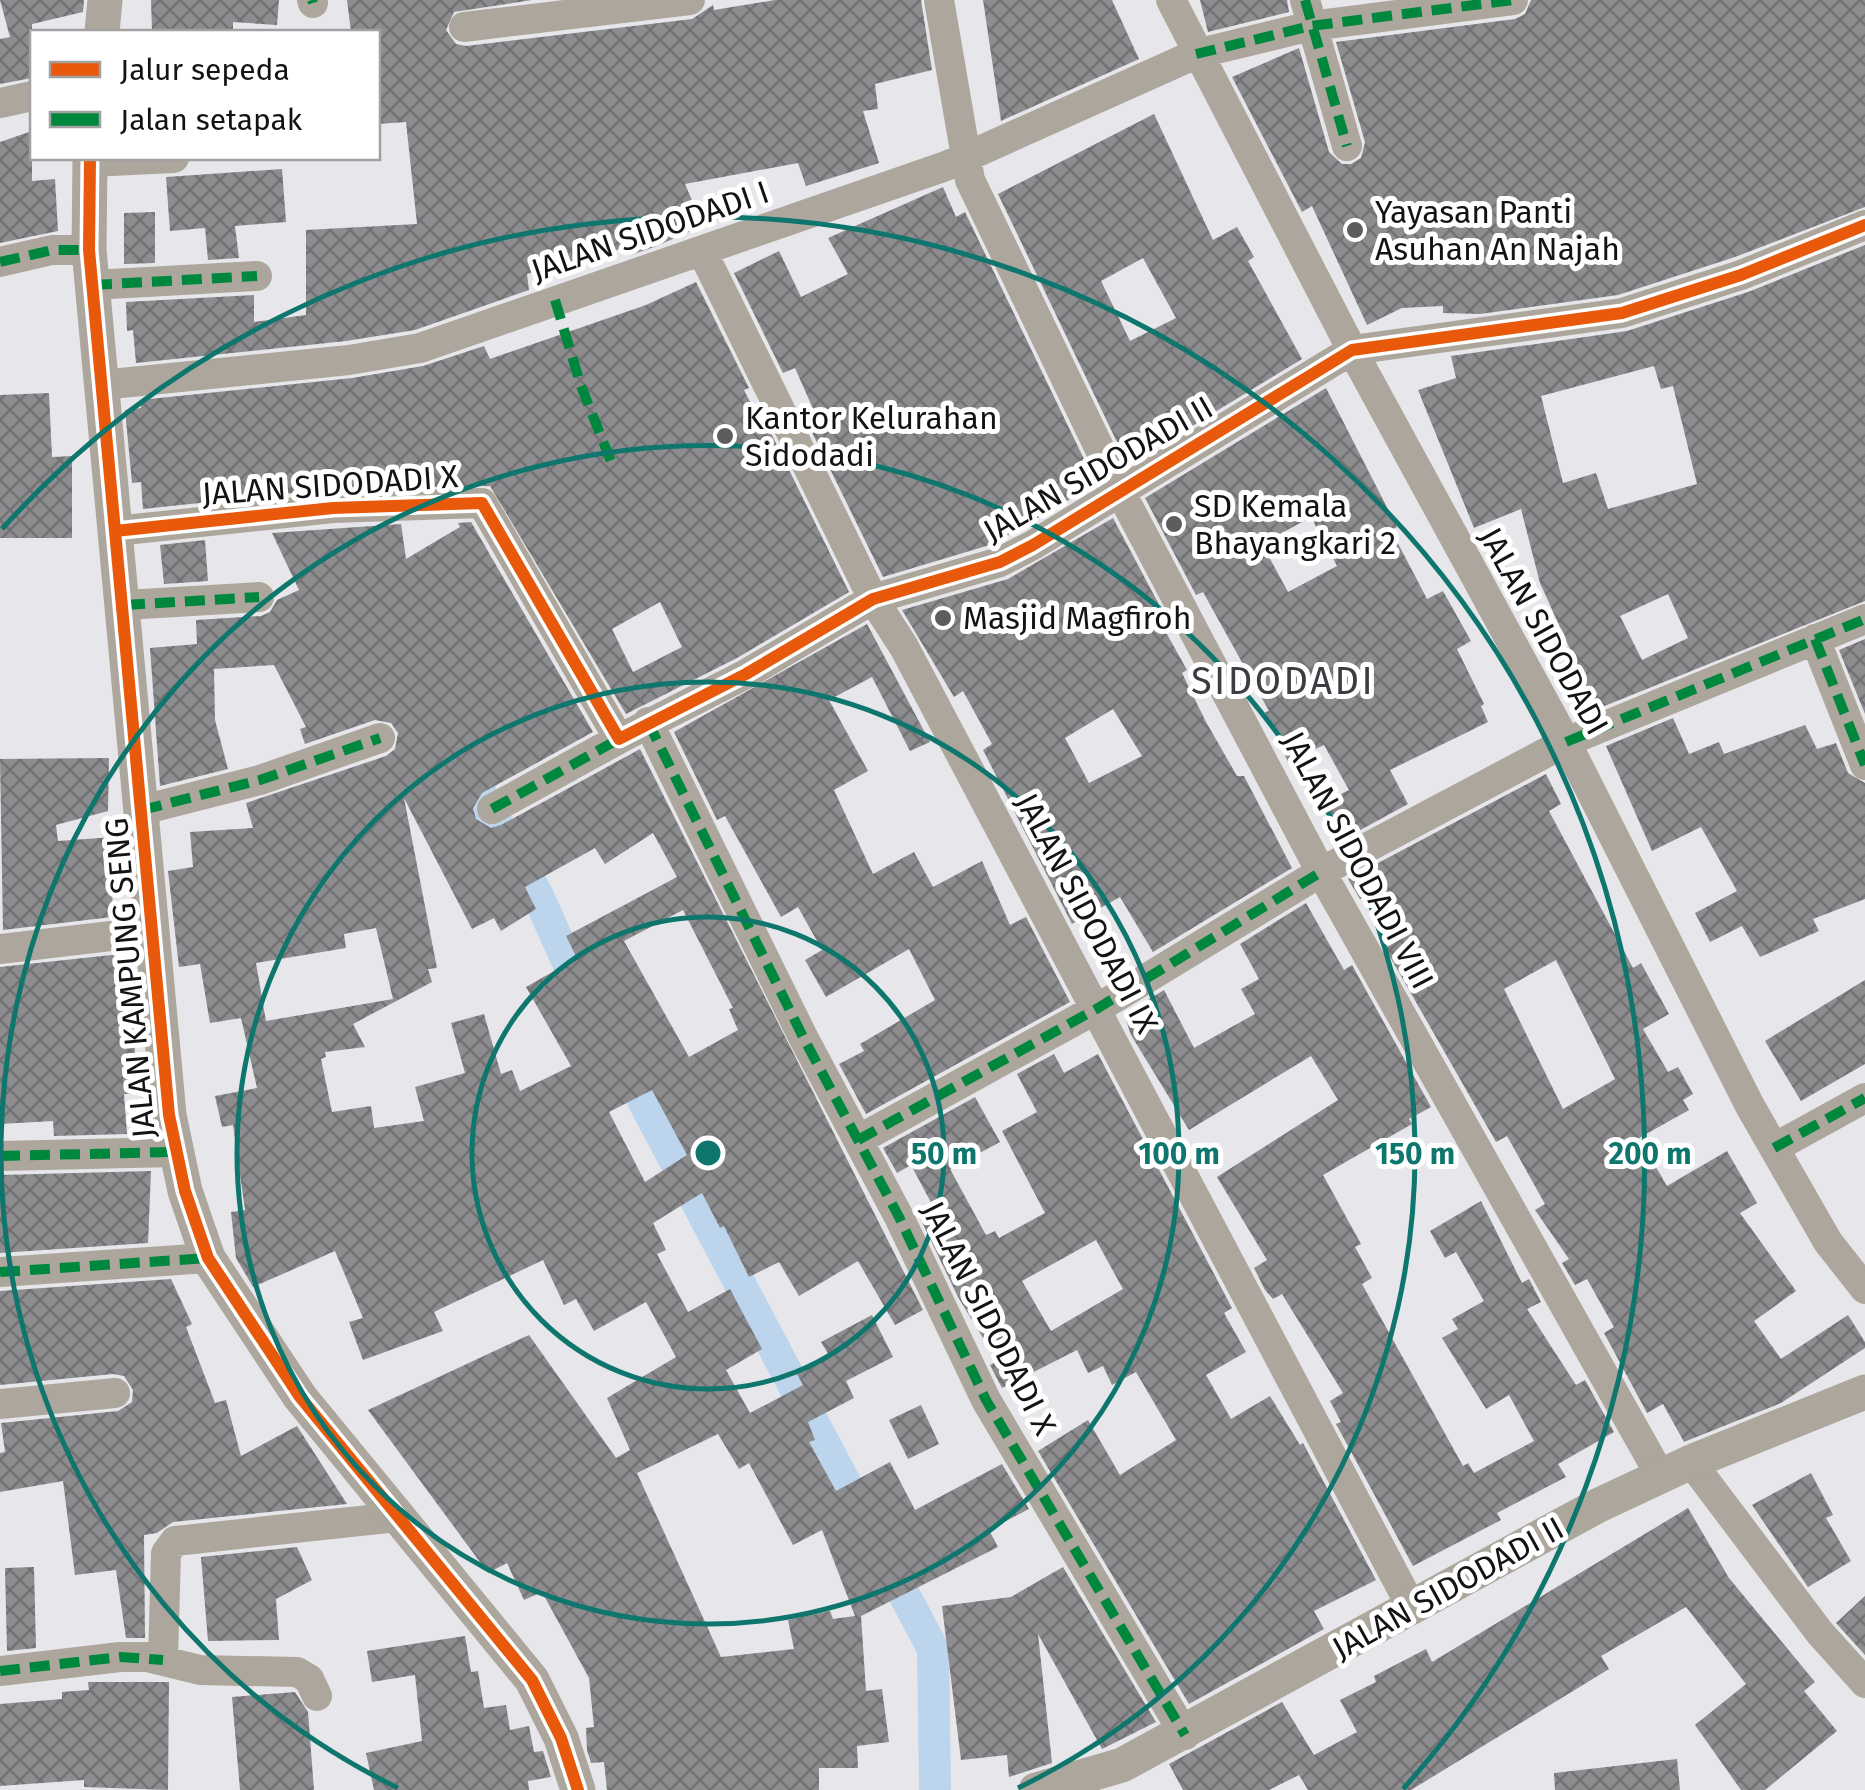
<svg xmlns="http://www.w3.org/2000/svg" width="1865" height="1790" viewBox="0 0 1865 1790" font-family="'Fira Sans',sans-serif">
	<defs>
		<pattern id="building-cross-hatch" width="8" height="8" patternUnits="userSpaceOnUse" patternTransform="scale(2.5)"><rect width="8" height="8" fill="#8d8d90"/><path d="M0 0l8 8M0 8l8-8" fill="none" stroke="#727274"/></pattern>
	</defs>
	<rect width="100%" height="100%" fill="#e7e7eb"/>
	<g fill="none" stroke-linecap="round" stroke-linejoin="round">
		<path stroke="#bcd5ec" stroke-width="32" d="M461 758 538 896 586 1003
			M620 1057 933 1649 935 1790"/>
	</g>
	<path fill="url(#building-cross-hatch)" fill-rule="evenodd" d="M0 0H84L83 12 32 24V78L0 84V39L10 37Z
		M151 0H279L277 25 233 22V32H152Z
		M347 0H532L454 12 446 30 456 44 466 46 692 19 713 5 714 10 775 0H921L932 70 875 84 878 109 863 111 879 163 806 186 798 163 685 184 703 226 654 247 631 255 628 247 527 274 529 290 415 330 346 341 136 363 133 330 127 331 126 302 254 295V322L306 315V230L417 224 406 122 378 124V32H351Z
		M983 0H1112L1139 59 1001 121Z
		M1200 0H1287L1289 12 1208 32Z
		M1531 0H1865V207L1735 257 1618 295 1480 314 1443 313V306L1402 308 1367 325 1312 206 1302 212 1232 77 1299 48 1329 152 1342 164H1351L1361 158 1365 142 1336 42 1515 19 1525 14Z
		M1154 114 1213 240 1237 227 1254 257 1248 261 1302 359 1128 465 998 194ZM1143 258 1176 318 1130 341 1101 281Z
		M32 131V181L55 179 58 231 0 243V142Z
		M282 169 286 222 235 226 239 258 208 260 205 228 170 231 166 177Z
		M943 187 956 217 965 212 1096 484 993 544 883 577 804 416 814 411 795 368 783 373 734 273 779 251 801 297 848 274 828 238Z
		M155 212V263L124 264V213Z
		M1865 245V601L1597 709 1540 583 1521 509 1474 528 1418 390 1456 378 1451 356 1627 331 1748 292ZM1654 366 1661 389 1673 386 1697 484 1608 509 1596 473 1563 483 1541 396ZM1668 594 1688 638 1642 660 1620 616Z
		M696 282 749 388 744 390 766 433 770 431 849 592 737 658 626 714 490 486 332 489 143 509 141 482 132 483 125 410 141 408 140 400 352 378 423 366 484 346 490 359 646 305ZM660 602 682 647 633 672 612 629Z
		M1326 388 1397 527 1391 530 1427 599 1443 591 1471 641 1457 649 1484 704 1481 706 1488 722 1390 770 1408 804 1344 839 1325 802 1349 790 1324 745 1288 762 1265 712 1269 711 1203 592 1196 595 1145 498ZM1311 517 1337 566 1288 592 1262 544Z
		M49 393 52 457 72 456V538H0V395Z
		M1113 518 1164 614 1158 618 1187 670 1182 673 1206 722 1237 776H1244L1292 868 1153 952 1120 897 1072 924 983 750 992 744 963 691 954 697 902 610 1008 579ZM1113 709 1142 756 1089 783 1065 738Z
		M471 522 593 732 482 793 473 808 476 819 491 828 501 825 640 749 923 1310 895 1325 858 1261 799 1296 779 1262 749 1277 724 1226 720 1228 702 1193 653 1223 666 1250 657 1254 688 1312 730 1289 762 1349 726 1370 750 1413 803 1385 797 1374 830 1357 821 1342 872 1315 893 1357 846 1381 854 1398 808 1422 815 1440 809 1442 836 1491 890 1462 915 1510 1002 1464 1029 1509 989 1530 998 1547 861 1616 866 1691 882 1689 889 1742 857 1746 858 1768H819V1790H607L604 1762 591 1763 587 1750 586 1728 594 1727 589 1678 542 1592 524 1600 507 1563 488 1573 368 1410 529 1335 616 1458 630 1450 607 1398 676 1357 646 1302 594 1331 576 1299 564 1305 543 1260 434 1312 443 1331 363 1360 349 1322 363 1318 335 1251 253 1287 236 1258 231 1212 245 1210 233 1125 222 1127 215 1096 257 1088 241 1018 210 1023 200 964 179 967 168 871 193 867 190 832 253 828 246 803 386 756 395 749 398 733 391 723 375 720 305 744 300 729 306 727 274 665 214 669 215 720 228 769 160 786 150 648 197 644 196 620 261 616 270 612 277 600 299 590 272 533 401 524 406 559 460 527 458 523ZM404 798 472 929 494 918 501 931 536 909 525 887 595 848 605 864 653 833 677 877 566 936 577 958 526 987 571 1066 520 1091 512 1070 501 1074 484 1014 451 1023 465 1073 415 1087 424 1121 374 1128 371 1106 332 1112 321 1059 326 1057 325 1052 365 1047 353 1024 432 982 428 969 437 968ZM683 910 733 1008 729 1009 738 1030 689 1057 624 941ZM376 928 393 999 266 1021 256 963 346 948 344 934ZM652 1090 687 1155 645 1182 609 1112ZM718 1434 739 1469 749 1463 793 1545 822 1530 855 1616 833 1619 830 1611 788 1620 794 1649 721 1657 637 1473Z
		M205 540 208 581 164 584 160 545Z
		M867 624 930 742 910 751 872 677 829 700 868 771 834 790 873 874 914 852 933 887 982 861 1010 925 1026 917 1070 1002 866 1114 839 1064 864 1051 860 1044 935 1000 909 949 826 997 805 960 822 950 798 907 781 917 725 816 717 820 674 732Z
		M1865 639V714L1839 650Z
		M1673 718 1689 754 1719 742 1724 754 1805 725 1817 749 1836 743 1848 773 1865 783V899L1813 919 1819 931 1760 957 1742 926 1710 942 1695 913 1737 891 1701 827 1652 851 1606 746Z
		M109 758 108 811 56 825 58 841 114 837 112 917 3 930 0 759Z
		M1546 774 1561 804 1549 811 1633 968 1641 963 1669 1014 1643 1029 1668 1072 1678 1067 1693 1094 1683 1100 1689 1110 1639 1138 1667 1186 1727 1151 1757 1203 1740 1213 1796 1291 1754 1321 1781 1359 1848 1315 1865 1342V1348L1781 1403 1684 1442 1663 1404 1647 1413 1604 1333 1614 1327 1587 1279 1575 1285 1562 1263 1569 1259 1535 1210 1545 1204 1507 1136 1496 1142 1385 948 1397 941 1372 892 1360 899 1348 879ZM1556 960 1615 1079 1563 1109 1504 989Z
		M1306 903 1344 970 1352 965 1431 1107 1409 1119 1412 1124 1323 1175 1361 1244 1355 1247 1372 1278 1362 1284 1463 1466 1468 1463 1474 1473 1534 1441 1509 1395 1486 1409 1442 1338 1458 1329 1452 1319 1484 1301 1456 1252 1445 1258 1430 1231 1481 1201 1522 1283 1529 1279 1541 1302 1527 1309 1576 1385 1585 1380 1614 1432 1558 1464 1566 1477 1497 1513 1501 1520 1413 1566 1336 1424 1341 1422 1330 1401 1343 1393 1282 1294 1273 1299 1265 1290 1254 1268 1267 1260 1217 1177 1338 1100 1311 1056 1189 1130 1131 1035 1124 1014 1164 990 1194 1048 1255 1014 1241 989 1259 979 1240 944Z
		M130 953 137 1093 124 1094 127 1134 54 1136 53 1121 0 1124V967Z
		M1865 980V1064L1801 1101 1765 1041Z
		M1054 1054 1064 1073 1098 1054 1232 1308 1224 1313 1246 1352 1206 1375 1231 1419 1270 1396 1300 1445 1303 1443 1376 1580 1314 1611 1324 1629 1189 1704 1038 1451 1088 1420 1120 1475 1176 1440 1136 1372 1112 1385 1103 1366 1088 1373 1077 1350 1002 1388 990 1365 997 1361 958 1297 920 1218 935 1210 911 1165 897 1173 883 1148 975 1097 1000 1142 950 1169 986 1235 995 1231 999 1238 1045 1213 1002 1131 1037 1112 1017 1074ZM1096 1240 1123 1289 1051 1331 1022 1281Z
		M151 1171 148 1243 0 1253V1175Z
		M171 1279 192 1324 186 1327 215 1403 226 1400 241 1456 297 1426 347 1504 173 1522 157 1533 144 1535 145 1638H126L116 1570 75 1575 63 1481 0 1492V1453L5 1452 1 1423 118 1411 132 1402 133 1390 124 1376 113 1374 0 1385V1291Z
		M921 1405 939 1444 908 1459 889 1420Z
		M1811 1473 1833 1515 1826 1518 1851 1561 1808 1587 1752 1505Z
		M1688 1508 1729 1578 1815 1682 1804 1691 1837 1731 1765 1790H1741L1695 1725 1746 1684 1686 1607 1601 1656 1609 1669 1411 1790H1308L1299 1775 1269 1790H1183L1169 1764 1282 1702 1314 1755 1357 1732 1340 1700 1376 1682 1374 1676 1426 1649 1432 1662Z
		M297 1547 312 1580 276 1599 279 1640 208 1641 201 1557Z
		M34 1567 36 1648 7 1651 5 1568Z
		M1063 1567 1156 1722 1102 1749 1038 1634 1052 1763 1009 1777 1007 1755 961 1760 942 1606 1011 1597Z
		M1865 1596V1655L1836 1623Z
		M465 1636 471 1672 478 1671 484 1708 506 1705 510 1730 529 1726 534 1752 543 1751 551 1777 528 1781 529 1790H374L366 1753 422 1741 415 1675 372 1682 367 1651Z
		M88 1682H169L168 1790 84 1787V1780L0 1786V1704L62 1699V1692L89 1690Z
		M295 1692 308 1712 314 1790H240L232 1697Z
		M1677 1759 1680 1790H1555L1554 1773Z"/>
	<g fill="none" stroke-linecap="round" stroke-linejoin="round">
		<path stroke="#aca69c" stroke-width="30" d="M312 0 313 3
			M939 0 970 180 1121 493 1321 872 1660 1475
			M1171 0 1352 350 1566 742 1750 1106 1828 1242 1865 1289
			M1305 0 1347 146
			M464 27 690 0
			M0 103 32 96
			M90 162 174 158
			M702 251 873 599 904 647 1412 1608
			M0 262 52 250H89
			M92 285 257 276
			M101 385 349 360 420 348 946 166 1196 54 1311 26 1513 0
			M115 531 333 508 482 503 619 739 746 674 873 599 1000 562 1033 545 1352 350 1622 313 1741 275 1865 225
			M125 605 259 597
			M1815 639 1865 765
			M648 722 803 1037 899 1217 986 1400 1185 1735
			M492 809 619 739
			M142 810 260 780 380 738
			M0 949 153 931
			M858 1140 1098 1008 1321 872 1566 742 1865 619
			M1774 1148 1865 1098
			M0 1156 174 1152
			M0 1272 208 1258
			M0 1404 115 1393
			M1691 1462 1820 1633 1865 1683
			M163 1660 166 1553 175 1541 397 1517
			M0 1671 120 1657H147L200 1670 297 1672 309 1679 317 1696"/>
		<path stroke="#aca69c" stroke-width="35" d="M102 32 105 0
			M90 158 89 250 169 1115 185 1191 208 1258 300 1397 532 1680 561 1738 578 1790
			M1036 1790 1122 1765 1597 1506 1691 1462 1865 1392"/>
		<path stroke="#00873e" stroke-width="10" stroke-dasharray="20 10" stroke-linecap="butt" d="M312 0 313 3
			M1305 0 1347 146
			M1196 54 1311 26 1513 0
			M0 262 52 250H89
			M92 285 257 276
			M555 300 581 386 614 469
			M125 605 259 597
			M1815 639 1865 765
			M648 722 803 1037 899 1217 986 1400 1185 1735
			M1566 742 1865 619
			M492 809 619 739
			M142 810 260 780 380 738
			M858 1140 1098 1008 1321 872
			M1774 1148 1865 1098
			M0 1156 174 1152
			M0 1272 208 1258
			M0 1671 120 1657 163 1660"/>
		<g stroke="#fff" stroke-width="19">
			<path id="cycleway" d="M90 158 89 250 169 1115 185 1191 208 1258 300 1397 532 1680 561 1738 578 1790
				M115 531 333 508 482 503 619 739 746 674 873 599 1000 562 1033 545 1352 350 1622 313 1741 275 1865 225"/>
		</g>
		<use href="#cycleway" stroke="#e8590c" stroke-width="12"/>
	</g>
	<g fill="none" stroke="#0f766e" stroke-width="5">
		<circle cx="708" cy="1153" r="236"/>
		<circle cx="708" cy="1153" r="471"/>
		<path d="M398 1788A707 707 0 1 1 1018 1788"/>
		<path d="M2 529A942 942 0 1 1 1403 1789"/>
	</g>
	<g fill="#5d5d60" stroke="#fff" stroke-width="4">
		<circle cx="1355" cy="230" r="10"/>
		<circle cx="725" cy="436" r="10"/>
		<circle cx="1174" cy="524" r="10"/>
		<circle cx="943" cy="618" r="10"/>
	</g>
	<g text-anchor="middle" stroke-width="10" stroke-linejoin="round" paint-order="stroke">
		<g font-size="32" fill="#131315" stroke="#fff" text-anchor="start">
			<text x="1375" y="223">Yayasan Panti<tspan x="1375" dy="37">Asuhan An Najah</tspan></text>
			<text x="745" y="429">Kantor Kelurahan<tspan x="745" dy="37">Sidodadi</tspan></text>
			<text x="1194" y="517">SD Kemala<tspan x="1194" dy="37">Bhayangkari 2</tspan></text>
			<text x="963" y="629">Masjid Magfiroh</text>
		</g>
		<g font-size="32" fill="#131315" stroke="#fff">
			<text transform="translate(650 231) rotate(-19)" y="11">JALAN SIDODADI I</text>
			<text transform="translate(1098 469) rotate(-30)" y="11">JALAN SIDODADI II</text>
			<text transform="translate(330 485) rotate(-4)" y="11">JALAN SIDODADI X</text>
			<text transform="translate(1544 631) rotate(61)" y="11">JALAN SIDODADI</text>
			<text transform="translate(1358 860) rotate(62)" y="11">JALAN SIDODADI VIII</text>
			<text transform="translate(1087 913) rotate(62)" y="11">JALAN SIDODADI IX</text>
			<text transform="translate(130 978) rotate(-95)" y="11">JALAN KAMPUNG SENG</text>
			<text transform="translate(989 1318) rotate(63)" y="11">JALAN SIDODADI X</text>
			<text transform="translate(1448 1588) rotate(-29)" y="11">JALAN SIDODADI II</text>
		</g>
		<g font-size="38" letter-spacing="2.5" fill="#3d3c42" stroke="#fff">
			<text x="1283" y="694">SIDODADI</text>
		</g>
	</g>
	<circle cx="708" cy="1153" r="15" fill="#0f766e" stroke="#fff" stroke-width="5"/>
	<g font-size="30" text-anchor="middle" font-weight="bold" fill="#0f766e" stroke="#fff" stroke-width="10" stroke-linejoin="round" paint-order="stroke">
		<text x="944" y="1164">50 m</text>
		<text x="1179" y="1164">100 m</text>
		<text x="1415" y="1164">150 m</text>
		<text x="1650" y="1164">200 m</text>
	</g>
	<rect x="30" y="30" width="350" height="130" fill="#ffffff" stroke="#a1a1a1" stroke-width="2.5"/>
	<rect x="50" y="62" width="50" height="15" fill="#e8590c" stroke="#a1a1a1" stroke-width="2.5"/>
	<text x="120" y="80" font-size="30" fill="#131315">Jalur sepeda</text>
	<rect x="50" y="112" width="50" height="15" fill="#00873e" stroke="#a1a1a1" stroke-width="2.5"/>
	<text x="120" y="130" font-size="30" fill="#131315">Jalan setapak</text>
</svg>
